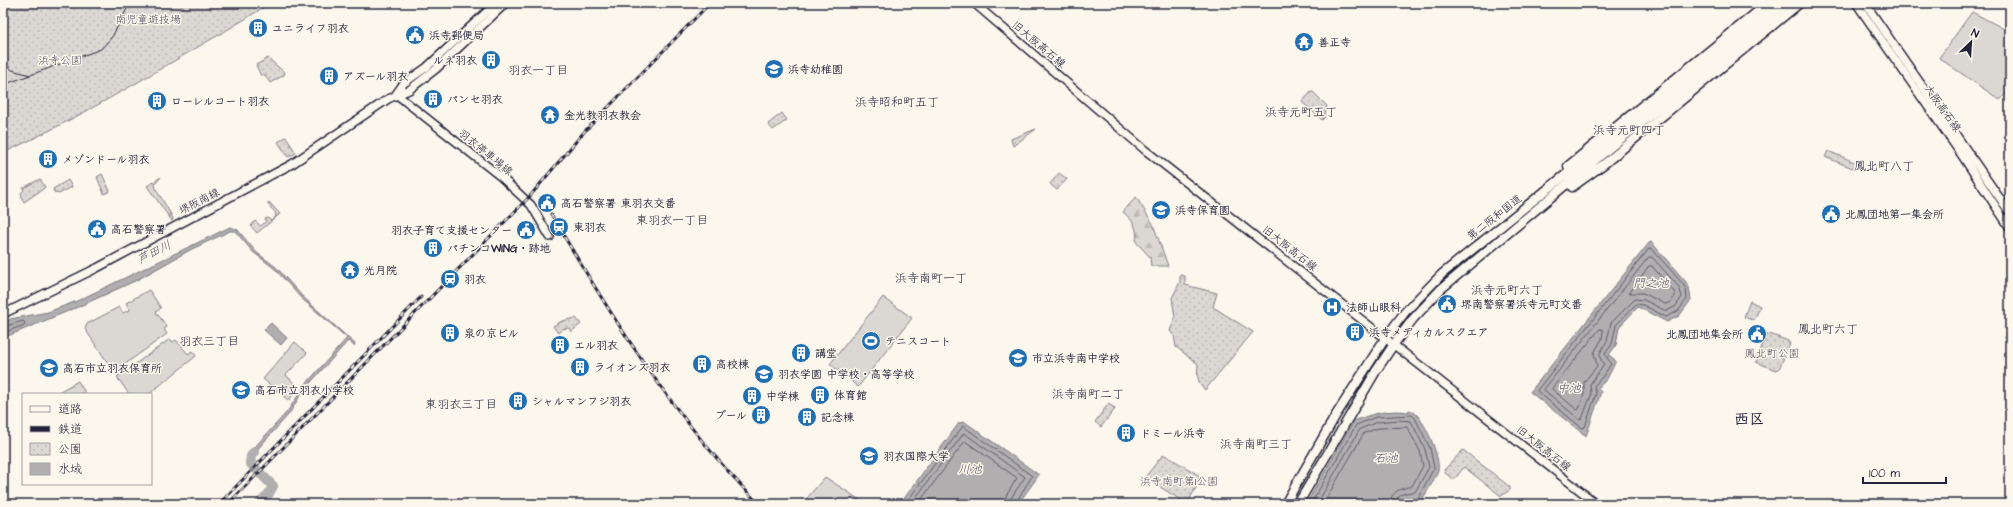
<svg xmlns="http://www.w3.org/2000/svg" width="2013" height="507" viewBox="0 0 2013 507" font-family="'Architects Daughter','Klee One',sans-serif">
	<defs>
		<pattern id="forest-firs" width="22" height="20" patternUnits="userSpaceOnUse"><rect width="22" height="20" fill="#dbd8d3"/><path d="M5 1l3.5 6h-7zM16 11l3.5 6h-7z" fill="#bcb9b6"/></pattern>
		<pattern id="park-dots" width="8" height="8" patternUnits="userSpaceOnUse"><rect width="8" height="8" fill="#dbd8d3"/><path d="M2 2h.1M6 6h.1" fill="none" stroke="#bcb9b6" stroke-width="1.8" stroke-linecap="round"/></pattern>
	</defs>
	<rect width="100%" height="100%" fill="#fbf7ec"/>
	<filter id="ink" filterUnits="userSpaceOnUse"><feTurbulence type="fractalNoise" baseFrequency=".025" numOctaves="2"/><feDisplacementMap in="SourceGraphic" scale="8" xChannelSelector="R" yChannelSelector="G"/><feConvolveMatrix kernelMatrix="1 2 1 2 8 2 1 2 1" color-interpolation-filters="sRGB"/></filter>
	<g filter="url(#ink)">
		<path fill="#dbd8d3" stroke="#7e7d87" d="M1972 12 2010 32V90L2000 100 1939 58Z
			M149 290 161 308 156 312 167 327 164 329 167 334 114 372 85 329 87 324 119 307 123 313 130 310 126 303Z
			M883 297 912 318 858 387 830 364Z
			M170 339 173 342 176 340 188 354 192 351 196 356 149 394H129L117 377Z
			M295 342 307 353 286 375 297 386 289 401 263 379Z
			M825 477 866 504H802Z"/>
		<path fill="url(#forest-firs)" stroke="#7e7d87" d="M161 177 155 184 156 189 173 218 172 221 147 186Z
			M1136 197 1153 224 1168 266H1151L1150 257 1136 242C1138 228 1134 221 1123 212Z
			M269 202 280 214 257 233 251 226 255 221 261 226 266 221 265 219 268 218 271 221 276 216 275 212 267 204Z
			M78 381 86 394H55Z"/>
		<path fill="url(#park-dots)" stroke="#7e7d87" d="M3 3H270C239 24 206 42 174 61 118 94 62 126 3 153Z
			M268 58 285 73 284 75 270 83 264 74 261 76 256 65Z
			M1311 92H1313L1327 106 1324 118 1322 120 1302 102Z
			M782 113 787 120 773 130 768 124Z
			M1036 129 1013 146 1011 139Z
			M286 137 296 153 288 157 278 142Z
			M1828 151 1859 164 1858 168 1855 169 1825 157Z
			M1059 173 1067 179 1057 190 1050 184Z
			M102 174 110 191 104 194 97 177Z
			M40 179 45 187 43 189 24 202 21 197 22 196 21 193 24 190 23 188Z
			M68 180 72 187 59 194 54 192 53 189Z
			M1180 275 1185 276V285L1217 293 1213 307 1253 332 1205 390C1197 384 1197 374 1198 364L1176 347 1174 336 1170 331 1175 317 1172 298 1180 282Z
			M1750 301 1760 306 1755 319 1752 320 1744 317Z
			M576 318 581 324 571 332 569 328 562 329 558 333 553 326 562 321Z
			M1767 333 1788 341 1790 344 1779 369 1776 370 1756 362Z
			M1109 403 1115 409 1101 427 1095 422Z
			M1463 450 1510 487V490L1501 496 1464 467 1454 480 1445 473 1444 470Z
			M1165 455 1202 477 1187 504 1146 478V476L1162 456Z"/>
		<path fill="#b1aeb0" stroke="#787681" d="M230 227 237 229 256 252 276 267 302 296 355 344 354 346 348 341 303 391 289 414 255 452 252 457 253 460 250 463 249 458 253 449 287 412 305 385 347 338 301 298 275 269 253 252 235 231H230L190 250 137 280 78 307 3 338V324L10 319 48 312 77 301Z
			M1651 242 1686 282 1689 287 1691 300 1679 316 1667 322 1638 307 1619 327 1616 345 1609 355 1615 360V363L1607 379 1598 388 1601 392 1586 436 1530 392 1649 243Z
			M271 323 287 338 281 345 264 330Z
			M1409 410C1422 411 1441 458 1438 470 1435 480 1427 491 1422 500L1417 504 1411 502 1393 504H1306L1354 421C1371 414 1389 409 1408 412Z
			M965 422 1039 475 1018 504H900L959 423Z"/>
		<g fill="none" stroke-linecap="round" stroke-linejoin="round">
			<path stroke="#5b5a6a" stroke-width="1" d="M1649 249H1652L1683 284 1686 289 1687 299 1678 311 1666 317 1643 305 1636 304 1616 325 1612 344 1605 354 1611 364 1603 376 1594 386 1596 394 1585 427 1582 428 1537 391Z
				M1649 257H1652L1679 287 1682 297 1675 307 1666 311 1644 300 1635 299 1611 323 1607 341 1600 353V358L1604 365 1590 384 1591 395 1582 419 1580 420 1544 390Z
				M1649 266H1652L1675 293V296L1671 302 1665 304 1643 293H1630Z
				M3 327 23 321 25 323 24 325 3 333
				M1600 329 1603 330 1602 339 1594 353 1597 366 1584 382V395L1579 409 1577 410 1552 389Z
				M905 504 963 426 1032 476 1015 504
				M911 504 964 433 1025 477 1011 498 1010 504
				M918 504 965 441 1017 478 1006 496 1004 504
				M1311 504 1356 425 1376 417 1412 415 1415 418 1430 448 1434 468 1418 498 1416 500 1405 498 1401 504
				M1317 504 1360 429 1377 422 1399 420 1411 421 1425 449 1429 467 1415 492C1407 493 1397 492 1396 504
				M1323 504 1364 433 1379 428 1407 427 1420 451 1423 466 1412 486C1401 489 1391 490 1390 504"/>
			<path stroke="#b1aeb0" stroke-width="10" d="M254 452 251 456 250 463 273 486 268 495 259 504"/>
			<g stroke="#22223b" stroke-width="10">
				<path id="major" d="M974 3 1145 150 1597 504
					M1856 3 1963 157 2010 228
					M1865 3 2010 213
					M396 94 501 177 531 205 550 237
					M396 94 403 84 427 67 496 3
					M3 314 97 268 292 164 388 99 409 90 436 69 506 3"/>
			</g>
			<g stroke="#22223b" stroke-width="11">
				<path id="highway" d="M1568 166 1768 3
					M1572 187 1604 164 1800 3
					M1285 504 1336 415 1386 337 1405 312 1442 274 1779 3
					M1298 504 1376 371 1394 344 1413 319 1441 289 1611 147 1791 3"/>
			</g>
			<use href="#major" stroke="#fbf7ec" stroke-width="7"/>
			<use href="#highway" stroke="#fbf7ec" stroke-width="8"/>
			<path stroke="#22223b" stroke-width="1" d="M4 63 12 70 30 75
				M3 85 101 49 112 37 130 3"/>
			<g stroke="#22223b" stroke-width="3">
				<path id="rail" d="M551 214C611 316 675 420 759 504
					M219 504 421 297
					M228 504 530 196 584 132 710 3"/>
			</g>
			<use href="#rail" stroke="#fbf7ec" stroke-width="1.5" stroke-dasharray="4.5" stroke-linecap="butt"/>
		</g>
	</g>
	<defs>
		<g id="building-disc" transform="scale(1)"><circle r="9.5" fill="#1f6fb2" stroke="#fbf7ec"/><path d="M-4-6H4V6H1V3H-1V6H-4ZM-2.5-4.3h1.7v1.8h-1.7ZM.8-4.3h1.7v1.8H.8ZM-2.5-1h1.7V.8h-1.7ZM.8-1h1.7V.8H.8Z" fill="#fff"/></g>
		<g id="civic-disc" transform="scale(1)"><circle r="9.5" fill="#1f6fb2" stroke="#fbf7ec"/><path d="M-.6-6.5H3V-4.5H.6V-3L4-1V1h2V6H-6V1h2V-1L-.6-3ZM-1.2 2.5V6h2.4V2.5Z" fill="#fff"/></g>
		<g id="temple-disc" transform="scale(1)"><circle r="9.5" fill="#1f6fb2" stroke="#fbf7ec"/><path d="M0-6L5-2H3V0L6.5 2.5H4V6H1.5V3h-3V6H-4V2.5H-6.5L-3 0V-2H-5Z" fill="#fff"/></g>
		<g id="school-disc" transform="scale(1)"><circle r="9.5" fill="#1f6fb2" stroke="#fbf7ec"/><path d="M0-5L7-2L0 1L-7-2ZM-4 1L0 2.5L4 1V4Q0 6-4 4Z" fill="#fff"/></g>
		<g id="station-disc" transform="scale(1)"><circle r="9.5" fill="#1f6fb2" stroke="#fbf7ec"/><path d="M-3-6H3Q5-6 5-4V2Q5 4 3 4L4.5 6H3L1.5 4h-3L-3 6H-4.5L-3 4Q-5 4-5 2V-4Q-5-6-3-6ZM-3.5-4v3h7v-3ZM-3.5 1v1.5H-2V1ZM2 1v1.5H3.5V1Z" fill="#fff"/></g>
		<g id="hospital-disc" transform="scale(1)"><circle r="9.5" fill="#1f6fb2" stroke="#fbf7ec"/><path d="M-5-5h3v3.5h4V-5h3V5h-3V1.5h-4V5h-3Z" fill="#fff"/></g>
		<g id="stadium-disc" transform="scale(1)"><circle r="9.5" fill="#1f6fb2" stroke="#fbf7ec"/><path d="M0-5a6.5 5 0 1 0 0 10a6.5 5 0 1 0 0-10ZM-3.5-1.8h7v3.6h-7Z" fill="#fff"/></g>
	</defs>
	<g fill-rule="evenodd">
		<use href="#building-disc" x="258" y="28"/>
		<use href="#civic-disc" x="415" y="35"/>
		<use href="#temple-disc" x="1304" y="42"/>
		<use href="#building-disc" x="491" y="60"/>
		<use href="#school-disc" x="774" y="69"/>
		<use href="#building-disc" x="329" y="76"/>
		<use href="#building-disc" x="433" y="99"/>
		<use href="#building-disc" x="157" y="101"/>
		<use href="#temple-disc" x="550" y="115"/>
		<use href="#building-disc" x="48" y="159"/>
		<use href="#civic-disc" x="547" y="203"/>
		<use href="#school-disc" x="1161" y="210"/>
		<use href="#civic-disc" x="1831" y="214"/>
		<use href="#station-disc" x="559" y="227"/>
		<use href="#civic-disc" x="97" y="229"/>
		<use href="#civic-disc" x="526" y="230"/>
		<use href="#building-disc" x="433" y="248"/>
		<use href="#temple-disc" x="350" y="270"/>
		<use href="#station-disc" x="450" y="279"/>
		<use href="#civic-disc" x="1447" y="304"/>
		<use href="#hospital-disc" x="1332" y="307"/>
		<use href="#building-disc" x="1355" y="332"/>
		<use href="#building-disc" x="450" y="333"/>
		<use href="#civic-disc" x="1757" y="334"/>
		<use href="#stadium-disc" x="871" y="341"/>
		<use href="#building-disc" x="560" y="345"/>
		<use href="#building-disc" x="801" y="353"/>
		<use href="#school-disc" x="1018" y="358"/>
		<use href="#building-disc" x="702" y="364"/>
		<use href="#building-disc" x="580" y="367"/>
		<use href="#school-disc" x="49" y="368"/>
		<use href="#school-disc" x="764" y="374"/>
		<use href="#school-disc" x="241" y="390"/>
		<use href="#building-disc" x="820" y="395"/>
		<use href="#building-disc" x="752" y="396"/>
		<use href="#building-disc" x="518" y="401"/>
		<use href="#building-disc" x="761" y="415"/>
		<use href="#building-disc" x="807" y="417"/>
		<use href="#building-disc" x="1126" y="433"/>
		<use href="#school-disc" x="869" y="456"/>
	</g>
	<g text-anchor="middle" stroke-width="3" stroke-linejoin="round" paint-order="stroke">
		<g font-size="11" fill="#505061" stroke="#fbf7ec">
			<text x="148" y="23">南児童遊技場</text>
			<text x="60" y="64">浜寺公園</text>
			<text x="1772" y="357">鳳北町公園</text>
			<text x="1179" y="485">浜寺南町第1公園</text>
		</g>
		<g font-size="11" font-weight="bold" fill="#22223b" stroke="#fbf7ec" text-anchor="start">
			<text x="272" y="32">ユニライフ羽衣</text>
			<text x="429" y="39">浜寺郵便局</text>
			<text x="1318" y="46">善正寺</text>
			<text x="477" y="64" text-anchor="end">ルネ羽衣</text>
			<text x="788" y="73">浜寺幼稚園</text>
			<text x="343" y="80">アズール羽衣</text>
			<text x="447" y="103">パンセ羽衣</text>
			<text x="171" y="105">ローレルコート羽衣</text>
			<text x="564" y="119">金光教羽衣教会</text>
			<text x="62" y="163">メゾンドール羽衣</text>
			<text x="561" y="207">高石警察署 東羽衣交番</text>
			<text x="1175" y="214">浜寺保育園</text>
			<text x="1845" y="218">北鳳団地第一集会所</text>
			<text x="573" y="231">東羽衣</text>
			<text x="111" y="233">高石警察署</text>
			<text x="512" y="234" text-anchor="end">羽衣子育て支援センター</text>
			<text x="447" y="252">パチンコWING・跡地</text>
			<text x="364" y="274">光月院</text>
			<text x="464" y="283">羽衣</text>
			<text x="1461" y="308">堺南警察署浜寺元町交番</text>
			<text x="1346" y="311">法師山眼科</text>
			<text x="1369" y="336">浜寺メディカルスクエア</text>
			<text x="464" y="337">泉の京ビル</text>
			<text x="1743" y="338" text-anchor="end">北鳳団地集会所</text>
			<text x="885" y="345">テニスコート</text>
			<text x="574" y="349">エル羽衣</text>
			<text x="815" y="357">講堂</text>
			<text x="1032" y="362">市立浜寺南中学校</text>
			<text x="716" y="368">高校棟</text>
			<text x="594" y="371">ライオンズ羽衣</text>
			<text x="63" y="372">高石市立羽衣保育所</text>
			<text x="778" y="378">羽衣学園 中学校・高等学校</text>
			<text x="255" y="394">高石市立羽衣小学校</text>
			<text x="834" y="399">体育館</text>
			<text x="766" y="400">中学棟</text>
			<text x="532" y="405">シャルマンフジ羽衣</text>
			<text x="747" y="419" text-anchor="end">プール</text>
			<text x="821" y="421">記念棟</text>
			<text x="1140" y="437">ドミール浜寺</text>
			<text x="883" y="460">羽衣国際大学</text>
		</g>
		<g font-size="11" fill="#22223b" stroke="#fbf7ec">
			<text transform="translate(1039 44) rotate(40)" y="4">旧大阪高石線</text>
			<text transform="translate(1943 108) rotate(55)" y="4">大阪高石線</text>
			<text transform="translate(486 152) rotate(39)" y="4">羽衣停車場線</text>
			<text transform="translate(199 201) rotate(-27)" y="4">堺阪南線</text>
			<text transform="translate(1494 217) rotate(-38)" y="4">第二阪和国道</text>
			<text transform="translate(1290 248) rotate(38)" y="4">旧大阪高石線</text>
			<text transform="translate(1544 448) rotate(38)" y="4">旧大阪高石線</text>
		</g>
		<g font-size="12" fill="#22223b" stroke="#fbf7ec">
			<text x="538" y="74">羽衣一丁目</text>
			<text x="897" y="106">浜寺昭和町五丁</text>
			<text x="1301" y="116">浜寺元町五丁</text>
			<text x="1629" y="134">浜寺元町四丁</text>
			<text x="1884" y="170">鳳北町八丁</text>
			<text x="672" y="224">東羽衣一丁目</text>
			<text x="931" y="282">浜寺南町一丁</text>
			<text x="1507" y="294">浜寺元町六丁</text>
			<text x="1828" y="333">鳳北町六丁</text>
			<text x="209" y="345">羽衣三丁目</text>
			<text x="1088" y="398">浜寺南町二丁</text>
			<text x="461" y="408">東羽衣三丁目</text>
			<text x="1256" y="448">浜寺南町三丁</text>
		</g>
		<g font-size="12" font-style="italic" fill="#545364" stroke="#fbf7ec">
			<text transform="translate(154 252) rotate(-27)" y="4">芦田川</text>
			<text x="1651" y="287">門之池</text>
			<text x="1569" y="392">中池</text>
			<text x="1386" y="462">石池</text>
			<text x="970" y="473">川池</text>
		</g>
		<g font-size="15" font-weight="bold" fill="#22223b" stroke="#fbf7ec">
			<text x="1749" y="424">西区</text>
		</g>
	</g>
	<rect width="2013" height="507" fill="none" stroke="#fbf7ec" stroke-width="16"/>
	<rect x="8" y="8" width="1997" height="491" fill="none" stroke="#22223b" stroke-width="1.5" filter="url(#ink)"/>
	<rect x="22" y="393" width="130" height="92" fill="#fbf7ec" stroke="#a4a2a5"/>
	<rect x="30" y="406" width="20" height="6" fill="#fbf7ec" stroke="#a4a2a5"/>
	<text x="58" y="413" font-size="12" fill="#22223b">道路</text>
	<rect x="30" y="426" width="20" height="6" fill="#22223b" stroke="#a4a2a5"/>
	<text x="58" y="433" font-size="12" fill="#22223b">鉄道</text>
	<rect x="30" y="443" width="20" height="12" fill="url(#park-dots)" stroke="#a4a2a5"/>
	<text x="58" y="453" font-size="12" fill="#22223b">公園</text>
	<rect x="30" y="463" width="20" height="12" fill="#b1aeb0" stroke="#a4a2a5"/>
	<text x="58" y="473" font-size="12" fill="#22223b">水域</text>
	<g transform="translate(1971 42) rotate(25)" stroke="#fbf7ec" stroke-width="3" paint-order="stroke">
	<path d="M0-3L7 15L0 10L-7 15Z" fill="#22223b"/>
	<text y="-6" font-size="11" font-weight="bold" text-anchor="middle" fill="#22223b">N</text>
	</g>
	<path d="M1863 477v6h83v-6" fill="none" stroke="#22223b" stroke-width="2"/>
	<text x="1869" y="477" font-size="12" fill="#22223b" stroke="#fbf7ec" stroke-width="3" paint-order="stroke">100 m</text>
</svg>
